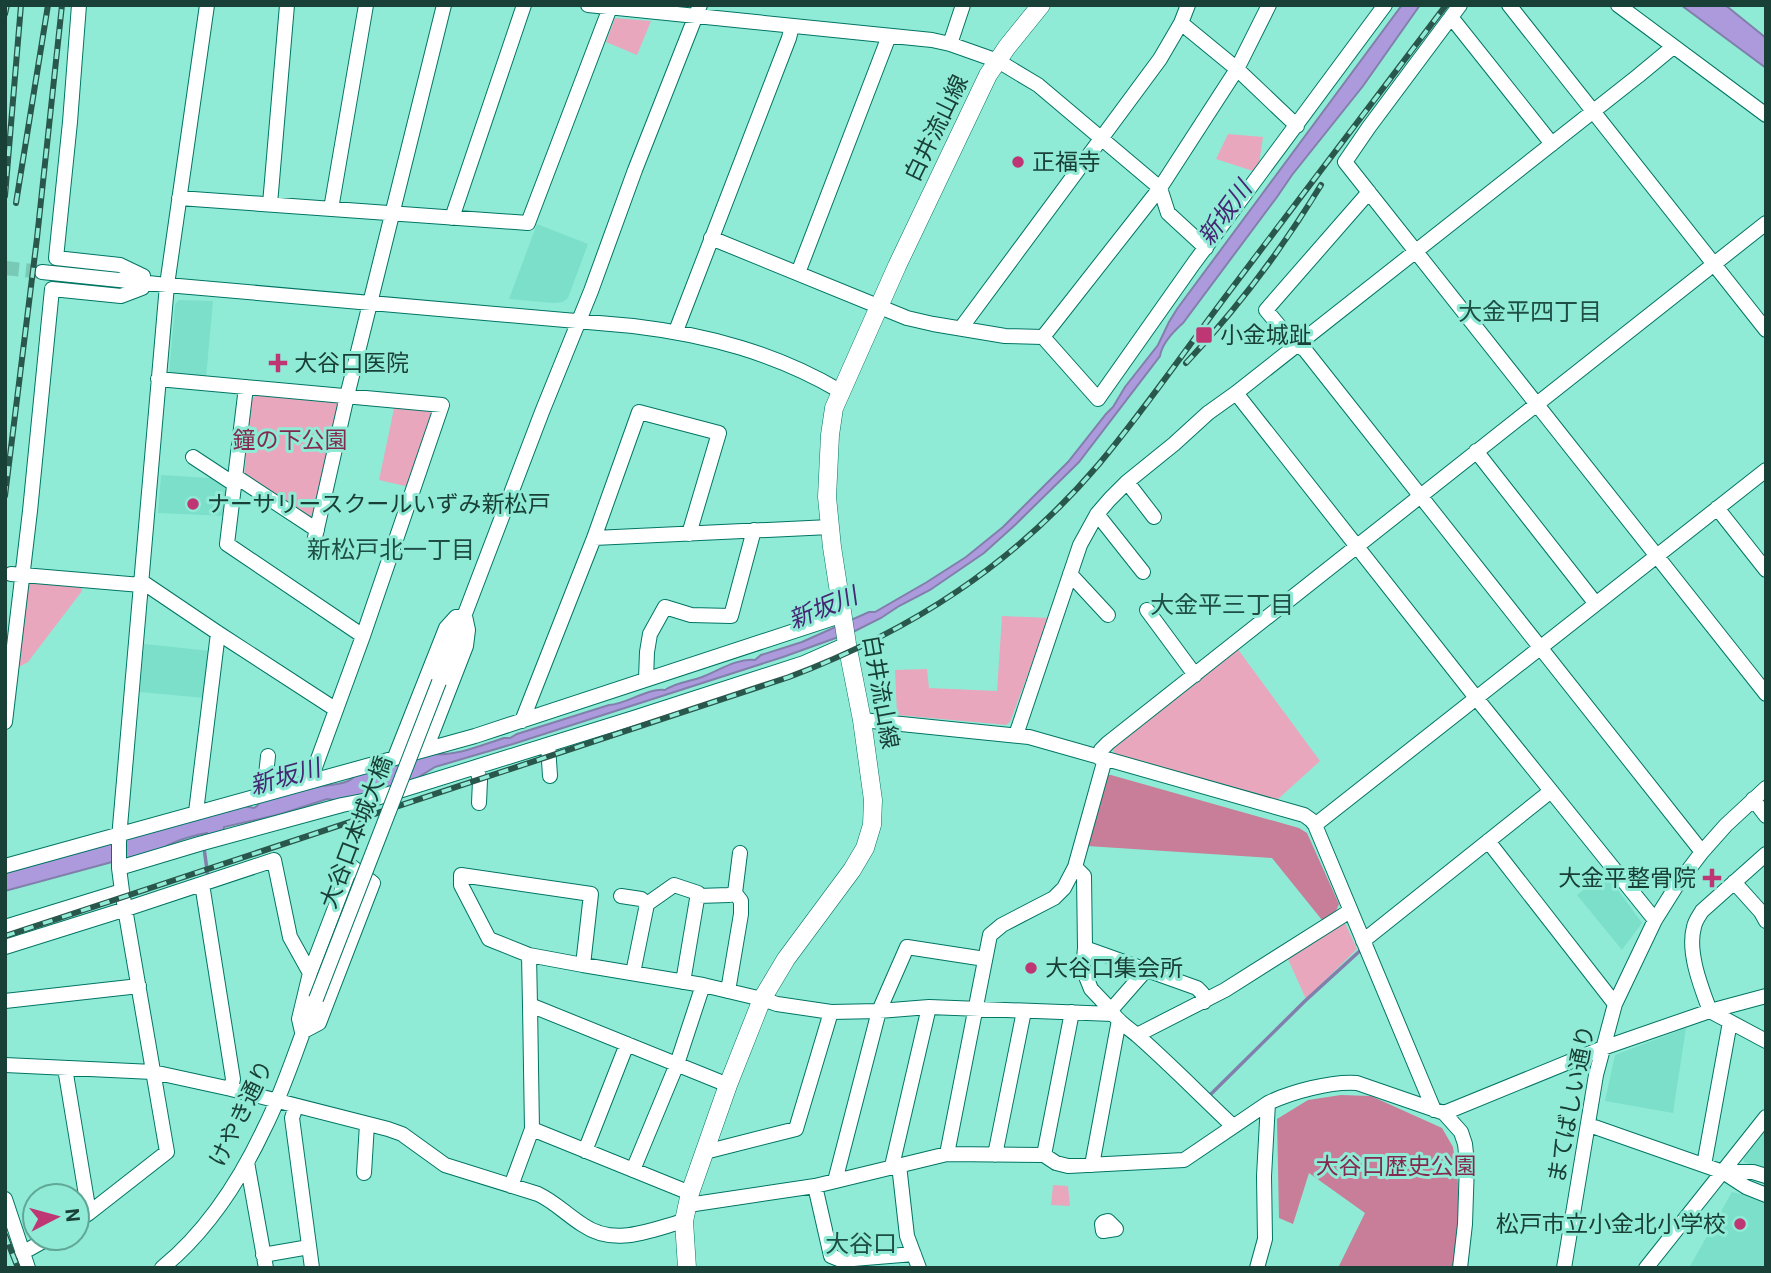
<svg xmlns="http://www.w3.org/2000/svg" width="1771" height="1273" viewBox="0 0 1771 1273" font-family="Roboto,'Noto Sans JP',sans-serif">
	<rect width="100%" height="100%" fill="#90ebd6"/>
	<path fill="#7bdfc9" d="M537 224 588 244 568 298 563 302 553 303 509 299Z
		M179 300 213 301 206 378 169 375 175 304Z
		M161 475 211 478 229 490 226 516 158 513Z
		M144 644 211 651 205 698 140 692Z
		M1605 872 1642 923 1622 950 1577 895Z
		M1686 1028 1673 1113 1605 1101 1615 1055Z
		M1766 1127V1170L1744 1162 1743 1156Z
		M1732 1192 1766 1200V1268H1689Z"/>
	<path fill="#e8a7bd" d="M615 18 651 21 637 55 606 42Z
		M1228 134 1263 137 1259 164 1253 171 1216 159Z
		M257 394 336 401 339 407 315 523 244 476 252 399Z
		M395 404 430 409 433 418 409 487 379 480Z
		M29 581 82 584V591L28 662 17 668Z
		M1002 616 1049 618 1010 722 1006 725 897 715 895 670 927 669 929 688 997 691Z
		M1237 648 1320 761 1277 800 1114 754 1112 746Z
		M1345 923 1357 949 1306 999 1287 957Z
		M1053 1185 1068 1186 1070 1206 1051 1205Z"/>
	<path fill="#c87e98" d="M1106 775H1111L1299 828 1307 833 1339 904 1336 911 1322 920 1272 858 1087 846Z
		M1341 1095 1371 1096 1442 1128 1453 1147 1459 1189V1212L1454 1268H1338L1365 1213 1309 1173 1293 1224 1279 1218 1277 1119 1308 1100Z"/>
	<path fill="#ad9add" stroke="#817fab" stroke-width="2" d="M1402 5H1420L1363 86 1292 175 1277 197 1183 323C1174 331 1162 343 1160 356L1079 462 1015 525 984 553 930 590 899 606 881 618 855 631 783 657 513 744 435 767 414 780 365 794 335 800 327 799 281 814 224 827 222 845 216 844 207 833C191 836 173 841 160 850L112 862 5 891V873L244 806 254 808 257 806 260 801C277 796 293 791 310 788 323 785 336 786 348 781 353 779 353 778 356 773L433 754C457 756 482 745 504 738H510L517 734 609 705C628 704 646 688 665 690 676 682 689 682 702 677 718 671 737 658 755 660L761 655 802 642 869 612H875L927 582 966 557 1003 527 1068 462 1106 414 1113 407 1125 387 1158 345 1169 322 1177 309Z
		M1681 5H1724L1729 8 1766 38V68Z"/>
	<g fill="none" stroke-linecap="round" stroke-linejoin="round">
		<path stroke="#817fab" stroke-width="3.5" d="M204 848 208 877
			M1208 1097 1305 1001 1363 948"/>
		<path stroke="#78c9b6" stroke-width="14" stroke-dasharray="14 7" stroke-linecap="butt" d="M5 268 42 272"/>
		<g stroke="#017564" stroke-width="16">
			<path id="minor" d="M588 5 932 40 950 44 998 61 1038 85 1160 188 1168 213 1206 248
				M1460 5 1369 127 1345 162 1766 694
				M1509 5 1766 330
				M1618 5 1766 115
				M1451 17 1552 144
				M1181 23 1237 69 1297 126
				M950 44 963 5
				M1369 192 1266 310 1291 340 1305 350 1702 852
				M179 198 528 223 611 5
				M270 204 287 5
				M331 209 366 5
				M452 218 524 5
				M711 238 907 318 933 324 1005 336 1043 337 1098 399 1194 263 1385 5
				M42 272 167 285 633 326C708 335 775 353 840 391
				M798 273 889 36
				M961 328 1160 59 1181 23 1188 5
				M676 331 789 38 792 26
				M1043 337 1160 188 1237 69 1269 5
				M158 379 442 405 363 636 310 781
				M246 387 227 544 363 636
				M1236 393 1477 699 1655 920
				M1476 451 1596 604
				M193 457 234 484
				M235 476 317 530
				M1127 482 1154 517
				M1717 508 1766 570
				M1097 514 1143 572
				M594 538 830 527
				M314 542 347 396 444 5
				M11 574 141 585
				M1070 574 1108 615
				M141 581 218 633 335 709
				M1147 610 1195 675
				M646 679 647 652 650 634 665 607 691 615 731 616 754 530
				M439 682 542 412 591 291 635 170 700 5
				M862 720 1029 737 1304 815 1311 820 1315 825 1434 1110
				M522 721 594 538 639 412 719 433 689 534
				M5 722 30 511 52 289 121 296 142 288 143 276 120 265 56 258 70 122 79 5
				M1016 735 1080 545 1097 514 1110 499 1127 482 1174 444 1208 413 1236 393 1638 76 1673 47
				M548 745 550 776
				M395 757 446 628 456 617 465 616 468 630 466 646 426 749
				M1098 757 1101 750 1108 743 1766 223
				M476 767 480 780 479 803
				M264 794 268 756
				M1753 799 1766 816
				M196 812 218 633
				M1315 825 1766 470
				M1488 841 1615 1004
				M1766 854 1702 911C1699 916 1695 921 1694 927 1687 952 1701 987 1710 1011L1766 1041
				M5 866 475 736 843 615
				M351 866 373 883 319 1023 302 1032 299 1019 310 973Z
				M1075 867 1084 876 1085 948 1083 969 1091 989 1111 1010C1116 1021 1129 1028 1138 1036 1171 1065 1202 1097 1233 1126
				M119 868 199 844 342 805 373 799 637 717 804 663 847 644
				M1734 882 1761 912 1766 921
				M202 884 233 1079 231 1089
				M735 893 740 853
				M621 896 641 899 647 904
				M698 896 729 895 735 893 741 901V914L728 991
				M5 927 122 891
				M1363 941 1551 791
				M5 947 126 909 274 860 290 937 310 973
				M1085 948 1197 988 1202 993 1204 1002
				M529 955 489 939 461 885V875L591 894 583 965 703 985 762 999 777 1004 831 1012 879 1011 929 1007 1113 1014
				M583 965 529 955 530 1005 728 1085
				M633 973 647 904 674 885 698 893 683 982
				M5 1001 139 986
				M530 1005 532 1129 690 1193
				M1111 1010 1146 970
				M1137 1035 1225 990 1350 911
				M5 1065 153 1072 231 1089 388 1129 402 1134 445 1165 538 1194C555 1202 567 1215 583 1225 615 1247 650 1230 684 1221
				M65 1068 89 1213 77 1221
				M296 1106 292 1118 312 1268
				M1444 1113 1603 1048 1710 1011 1766 996
				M1589 1125 1723 1172 1746 1187 1766 1195
				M585 1151 627 1044
				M705 1152 796 1129 831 1012
				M947 1154 990 935 1002 925 1054 898 1064 888 1075 867 1105 759
				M995 1155 1024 1011
				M1044 1155 1072 1012
				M247 1162 266 1268
				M899 1165 907 1236 919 1268
				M1092 1165 1119 1020
				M1704 1165 1730 1022
				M892 1166 929 1007
				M633 1170 677 1064 703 985
				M1724 1172H1753L1766 1176
				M364 1173 367 1124
				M835 1181 879 1011 907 947 985 959
				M511 1186 532 1129
				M815 1186 831 1256 841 1260 914 1254
				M5 1199 28 1268
				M688 1205 815 1186 947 1154 1044 1155 1056 1163 1068 1166 1184 1160 1268 1103C1291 1092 1331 1081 1357 1083L1444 1113 1461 1132 1465 1144 1467 1163 1465 1224 1460 1268
				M89 1213 167 1152 122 891 119 868V838L167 285 207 5
				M1108 1221 1116 1229 1103 1231 1102 1224 1104 1222Z
				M22 1253 49 1238
				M263 1255 309 1247
				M162 1268C206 1232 240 1180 264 1129 285 1088 298 1042 316 999
				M1257 1268 1265 1239 1264 1176 1268 1103
				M1564 1268 1596 1075 1615 1004 1655 920 1677 885 1702 852 1726 825 1766 788
				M1646 1268 1766 1117"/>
		</g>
		<g stroke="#017564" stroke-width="19">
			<path id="major" d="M687 1268 684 1221 690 1193 728 1085 762 999 786 959 852 870 865 848 872 825 873 800 862 720 847 644 832 547 827 497 830 435 834 408 897 266 988 75 1007 47 1041 5"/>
		</g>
		<use href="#minor" stroke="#fff" stroke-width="14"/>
		<use href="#major" stroke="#fff" stroke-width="18"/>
		<g stroke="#29574c" stroke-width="6">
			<path id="rail" d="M5 14 7 5
				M5 196 21 5
				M16 203 48 5
				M1186 363C1237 309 1282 249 1321 185
				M5 496 37 238 62 5
				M5 936 789 677C911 631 1013 565 1099 464 1145 409 1186 349 1229 292 1301 196 1374 101 1446 5
				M5 1235 18 1268"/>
		</g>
		<use href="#rail" stroke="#90ebd6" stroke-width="3.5" stroke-dasharray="10" stroke-linecap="butt"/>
		<g stroke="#017564" stroke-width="16" stroke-linecap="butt">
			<path id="minor-bridge" d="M316 999 439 682"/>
		</g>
		<use href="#minor-bridge" stroke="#fff" stroke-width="14"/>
	</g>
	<g fill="#bf3674" stroke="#90ebd6" stroke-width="2.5">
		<circle cx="1018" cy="162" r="7"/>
		<rect x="1195" y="326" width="18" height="18" rx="3.5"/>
		<path d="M274.5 352.5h7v7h7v7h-7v7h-7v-7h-7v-7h7z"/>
		<circle cx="193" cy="504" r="7"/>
		<path d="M1708.5 867.5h7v7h7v7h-7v7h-7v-7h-7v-7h7z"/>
		<circle cx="1031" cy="968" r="7"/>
		<circle cx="1740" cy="1224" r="7"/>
	</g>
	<g text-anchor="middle" stroke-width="6" stroke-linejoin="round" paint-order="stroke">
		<g font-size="23" fill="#194037" stroke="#90ebd6">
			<text transform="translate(936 128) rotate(-64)" y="8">白井流山線</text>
			<text transform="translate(881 692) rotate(80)" y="8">白井流山線</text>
			<text transform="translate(356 832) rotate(-69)" y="8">大谷口本城大橋</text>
			<text transform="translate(1571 1104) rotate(-79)" y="8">まてばしい通り</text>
			<text transform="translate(241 1113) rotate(-64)" y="8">けやき通り</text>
		</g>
		<g font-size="23" fill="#194037" stroke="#90ebd6" text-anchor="start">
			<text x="1032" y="170">正福寺</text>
			<text x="1220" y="343">小金城趾</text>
			<text x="294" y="371">大谷口医院</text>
			<text x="207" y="512">ナーサリースクールいずみ新松戸</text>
			<text x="1696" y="886" text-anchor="end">大金平整骨院</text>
			<text x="1045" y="976">大谷口集会所</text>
			<text x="1726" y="1232" text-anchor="end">松戸市立小金北小学校</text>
		</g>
		<g font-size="23" fill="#822a50" stroke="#90ebd6">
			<text x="290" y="448">鐘の下公園</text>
			<text x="1396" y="1174">大谷口歴史公園</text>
		</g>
		<g font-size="24" font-style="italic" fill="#442673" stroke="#90ebd6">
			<text transform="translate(1225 213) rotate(-54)" y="8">新坂川</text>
			<text transform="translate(823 608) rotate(-22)" y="8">新坂川</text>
			<text transform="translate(285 777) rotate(-16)" y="8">新坂川</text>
		</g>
		<g font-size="24" fill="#1e4f45" stroke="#90ebd6">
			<text x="1530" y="320">大金平四丁目</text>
			<text x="391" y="558">新松戸北一丁目</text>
			<text x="1222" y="613">大金平三丁目</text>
			<text x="861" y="1252">大谷口</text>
		</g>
	</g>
	<rect width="1771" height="1273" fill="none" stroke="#194037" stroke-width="14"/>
	<g transform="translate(56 1217) rotate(84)"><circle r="33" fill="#90ebd6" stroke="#60a796" stroke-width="2"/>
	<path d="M0-5L12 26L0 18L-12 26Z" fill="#bf3674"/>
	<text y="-10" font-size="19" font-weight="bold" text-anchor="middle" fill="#194037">N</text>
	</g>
</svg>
